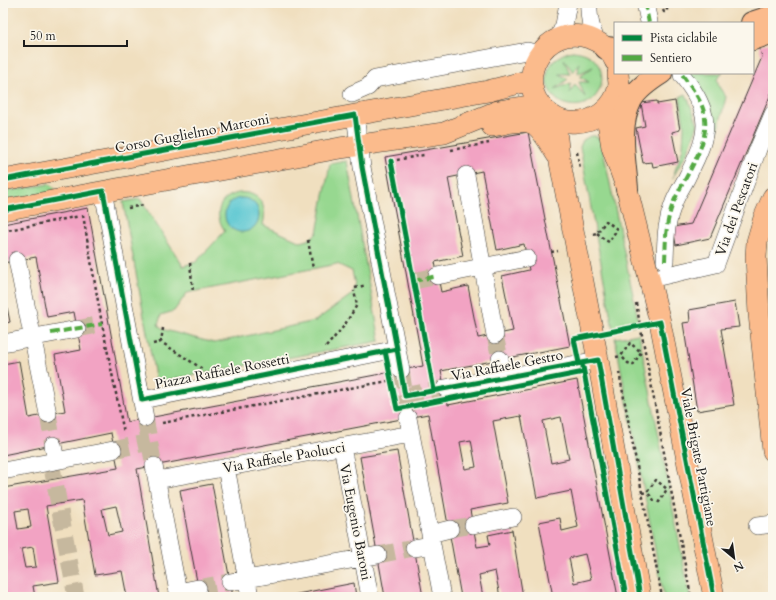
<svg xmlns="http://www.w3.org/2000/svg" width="776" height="600" viewBox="0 0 776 600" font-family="Cardo,serif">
	<rect width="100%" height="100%" fill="#fbf7ec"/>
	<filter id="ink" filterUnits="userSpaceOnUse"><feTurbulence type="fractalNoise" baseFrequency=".025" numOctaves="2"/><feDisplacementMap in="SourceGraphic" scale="8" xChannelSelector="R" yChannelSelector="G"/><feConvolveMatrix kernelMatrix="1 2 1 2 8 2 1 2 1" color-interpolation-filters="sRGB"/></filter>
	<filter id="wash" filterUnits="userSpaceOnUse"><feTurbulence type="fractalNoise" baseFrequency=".012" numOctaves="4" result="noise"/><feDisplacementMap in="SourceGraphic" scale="16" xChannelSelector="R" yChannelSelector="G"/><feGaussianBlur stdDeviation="0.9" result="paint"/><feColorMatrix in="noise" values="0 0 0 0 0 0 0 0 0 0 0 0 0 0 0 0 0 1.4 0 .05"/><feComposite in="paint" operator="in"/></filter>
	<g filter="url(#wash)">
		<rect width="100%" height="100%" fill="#f0dfbf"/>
		<path fill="#97d890" stroke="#5a7a56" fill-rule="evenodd" d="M572 51C617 53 607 112 569 105 563 104 558 101 554 97 538 78 550 56 572 51ZM564 59 573 72 579 63 578 74 593 67 580 77 589 82H579L585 97 575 84 570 93 571 83 555 89 568 79 559 74H570Z
			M688 73H723L717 79 719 87 726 97 718 130 698 171 713 123Z
			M686 94 698 124 688 151 672 179 683 148 684 126 680 97Z
			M590 136H595L601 140 639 324 613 329 580 147 583 140Z
			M347 161 380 341 156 382 123 202 140 199 183 266 196 262 225 231C196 189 276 174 263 225L301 242 308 240 317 233 330 164ZM337 264 352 271C354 281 357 288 351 295L315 321 214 343 165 330 158 325 161 315 174 311 187 293Z
			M49 184 55 188 54 192 3 202V192Z
			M639 334 690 597H664L615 338Z"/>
		<path fill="#5bc7d2" stroke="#3c7277" d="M225 215a17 17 0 1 1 34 0a17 17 0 1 1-34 0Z"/>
		<g id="blocks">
			<path fill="#f2a3c3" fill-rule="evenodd" d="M773 42V89L710 238 676 245 673 227 691 224 762 57 759 46Z
				M657 101V104L675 101 680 130 672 132 678 162 653 167 652 162 643 163 636 128 645 126 641 103Z
				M528 132 570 346 441 371 448 405 577 380 618 597H553L539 522 560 518 562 531 578 527 571 491 537 498 521 416 493 421 508 503 470 510 477 547 490 545 488 535 512 530 523 597H500L495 571 479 575 483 597H461L428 414 137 469 159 597H127L122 571 95 575 82 500 46 506 59 582 33 586 35 597H4L3 591V488L118 468 111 433 3 455V364L19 361 29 418 48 414 65 411 55 355 81 350 74 312 47 317 36 257 3 263V224L88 208 127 422 423 366 385 157ZM482 171 497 250 524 244 529 270 502 276 513 331 478 338 468 286 441 292 435 262 463 256 448 178ZM561 417 569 459 551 463 543 421ZM471 440 476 467 465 469 460 442ZM116 506 122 532 108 535 102 509ZM28 509 31 527 18 529 15 511ZM33 547 36 567 25 568 21 549ZM585 554 591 579 574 583 569 558Z
				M3 287 10 322 3 324Z
				M735 302 739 327 721 329 734 405 697 411 683 323 690 322 689 310Z
				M397 451 423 597H385L360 457Z
				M212 484 233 597H200L189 540 180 490Z
				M354 583 356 597H288L287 596Z"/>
		</g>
	</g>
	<g filter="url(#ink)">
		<use href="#blocks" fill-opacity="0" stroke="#3c3934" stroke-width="1"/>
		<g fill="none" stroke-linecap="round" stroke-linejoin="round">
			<path stroke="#c6b89e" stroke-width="17" stroke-dasharray="17 8" stroke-linecap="butt" d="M414 281 437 276
				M77 329 102 324
				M495 335 500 359
				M401 370 408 418
				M405 396 445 388
				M48 414 53 445
				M145 418 154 466
				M113 450 150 442
				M51 462 76 597
				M450 529 473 525
				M378 555 414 548
				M198 588 230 582"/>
			<g stroke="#3c3934" stroke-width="18">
				<path id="minor" d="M589 3C588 17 591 28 596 40
					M645 3 649 22
					M558 38 564 25 568 3
					M352 94 368 87 375 79 527 51 538 54
					M355 115 362 167 401 370
					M466 175 495 335
					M103 191 145 418
					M17 260 48 414
					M665 261C666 239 665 224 674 202 678 192 684 184 688 175 711 131 712 114 682 75
					M437 276 527 258
					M650 279 716 264 758 149 773 114
					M3 343 77 329
					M500 359 503 378
					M445 388 598 360
					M142 400 397 349
					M408 418 442 597
					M53 445 56 461
					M342 446 370 597
					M154 466 179 597
					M226 467 250 597
					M3 471 113 450
					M157 480 411 434
					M473 525 513 517
					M757 526 773 524
					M430 534 450 529
					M414 548 432 545
					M230 582 378 555
					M178 592 198 588"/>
			</g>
			<g stroke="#3c3934" stroke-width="22">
				<path id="major" d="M615 61C611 50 600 42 589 38 545 22 511 81 546 111 553 117 561 122 570 122 593 124 615 109 619 85 619 81 618 77 618 73
					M606 110 612 147 627 189 660 322 714 597
					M552 117 556 130 559 157 598 360 640 597
					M492 126C504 124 522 118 534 124 542 129 552 147 557 155
					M3 180 355 115 488 91 531 80
					M773 197 764 218 757 242 756 257 759 314 773 451
					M3 210 340 148 444 133 498 111 523 107H541"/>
			</g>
			<g stroke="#3c3934" stroke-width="24">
				<path id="highway" d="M752 23 773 16
					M753 39 773 32
					M606 48 615 49
					M627 189C625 161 617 126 631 100 637 89 650 80 661 73"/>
			</g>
			<path stroke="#3c3934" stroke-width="2.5" stroke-dasharray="3 3" stroke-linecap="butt" d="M663 10 664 12 667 11V3
				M451 150 489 143
				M577 152 580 168
				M391 161 424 155
				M128 208 144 205
				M83 215 102 324 124 433
				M3 231 80 216
				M593 234 597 233 606 221 617 229 609 242 605 240 597 233
				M308 240 313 269
				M551 252 558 251
				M190 263 193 292
				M355 288 366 285
				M636 303 691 597
				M163 328 161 342 204 370
				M612 332 641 326
				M153 344 161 342
				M326 347 344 326 357 305 354 291
				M616 357 621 356 630 343 641 352 633 365 628 363 621 356
				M619 372 662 597
				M162 423 388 381
				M642 493 647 492 656 480 667 489 659 502 654 500 647 492"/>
			<use href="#minor" stroke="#fff" stroke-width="17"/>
			<use href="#major" stroke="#fbbb8c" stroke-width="21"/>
			<use href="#highway" stroke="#fbbb8c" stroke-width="22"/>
			<path stroke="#52a943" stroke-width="4" stroke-dasharray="8 4" stroke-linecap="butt" d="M645 3 649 23
				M665 261C666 239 665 223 674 201 685 176 708 147 705 119 704 101 690 87 681 73
				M414 281 437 276
				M51 333 102 324"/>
			<g stroke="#fbf7ec" stroke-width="8">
				<path id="cycleway" d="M391 161 434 390
					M3 180 355 115 362 167 397 349 405 396 598 360 640 597
					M3 210 103 191 142 400 397 349
					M385 351 397 409 584 372
					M579 363 574 339 660 322 714 597
					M583 367 626 597"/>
			</g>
			<use href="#cycleway" stroke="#00873e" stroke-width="5"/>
		</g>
	</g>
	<g text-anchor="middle" stroke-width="3.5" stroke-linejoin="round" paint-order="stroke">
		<g font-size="14" fill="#1c1c1c" stroke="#fbf7ec">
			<text transform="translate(192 133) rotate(-11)" y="5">Corso Guglielmo Marconi</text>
			<text transform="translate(736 209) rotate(-70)" y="5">Via dei Pescatori</text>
			<text transform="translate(507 365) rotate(-11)" y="5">Via Raffaele Gestro</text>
			<text transform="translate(222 371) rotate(-11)" y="5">Piazza Raffaele Rossetti</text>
			<text transform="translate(284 457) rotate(-10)" y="5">Via Raffaele Paolucci</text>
			<text transform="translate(699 457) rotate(79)" y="5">Viale Brigate Partigiane</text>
			<text transform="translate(356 522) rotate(79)" y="5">Via Eugenio Baroni</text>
		</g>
	</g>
	<rect width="776" height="600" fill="none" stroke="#fbf7ec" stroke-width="16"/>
	<rect x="614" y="22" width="140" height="52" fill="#fbf7ec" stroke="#a29f99"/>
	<rect x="622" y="35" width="20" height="6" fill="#00873e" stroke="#a29f99"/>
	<text x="650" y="42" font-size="12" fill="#1c1c1c">Pista ciclabile</text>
	<rect x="622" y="55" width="20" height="6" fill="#52a943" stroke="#a29f99"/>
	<text x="650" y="62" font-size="12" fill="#1c1c1c">Sentiero</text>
	<g transform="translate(734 558) rotate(151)" stroke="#fbf7ec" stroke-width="3" paint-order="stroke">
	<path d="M0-3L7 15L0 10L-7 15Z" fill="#1c1c1c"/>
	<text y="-6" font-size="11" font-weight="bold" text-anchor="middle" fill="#1c1c1c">N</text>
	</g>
	<path d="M24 40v6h103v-6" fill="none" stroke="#1c1c1c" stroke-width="2"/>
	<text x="30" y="40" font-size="12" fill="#1c1c1c" stroke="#fbf7ec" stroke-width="3" paint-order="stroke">50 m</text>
</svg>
